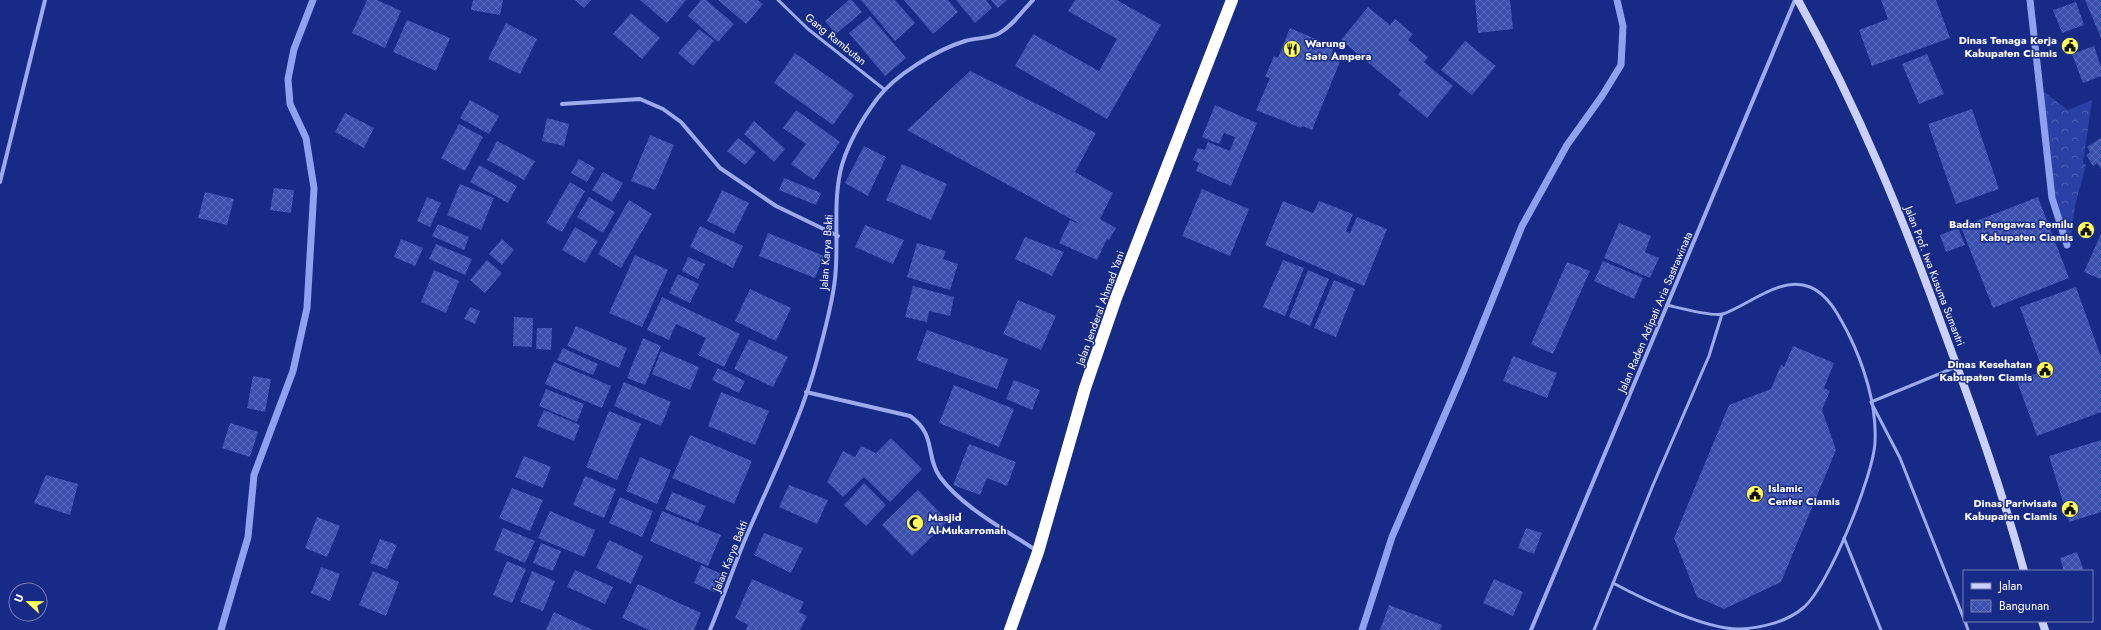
<svg xmlns="http://www.w3.org/2000/svg" width="2101" height="630" font-family="Jost,sans-serif">
<defs>
<pattern id="forest-crowns" width="20" height="18" patternUnits="userSpaceOnUse"><rect width="20" height="18" fill="#2a40a4"/><path d="M2 6a3 3 0 1 1 6 0M12 15a3 3 0 1 1 6 0" fill="none" stroke="#4a5db2"/></pattern>
<pattern id="building-cross-hatch" width="8" height="8" patternUnits="userSpaceOnUse"><rect width="8" height="8" fill="#3b50ad"/><path d="M0 0l8 8M0 8l8-8" fill="none" stroke="#586ab9"/></pattern>
</defs>
<rect width="100%" height="100%" fill="#172a85"/>
<path fill="url(#forest-crowns)" d="M2044,92l24,18 24,-10 -9,63 3,2 -11,41 -5,38 -15,-43 -11,-90z"/>
<g fill="none" stroke-linecap="round" stroke-linejoin="round">
<g stroke="#8fa2f0" stroke-width="7">
<path d="M2030,0l22,198 15,47"/>
<path d="M221,630l27,-93 6,-62 39,-104 14,-63 7,-120 -8,-50 -16,-34 -2,-25 6,-30 19,-49"/>
<path d="M1362,630l30,-93 72,-167 58,-144 45,-81 35,-49 19,-31 2,-39 -6,-26"/>
</g>
</g>
<g fill="url(#building-cross-hatch)">
<path d="M367,0h10l24,11 -16,37 -33,-15z"/>
<path d="M473,0h30l-3,15 -29,-5z"/>
<path d="M575,0h16l-7,8z"/>
<path d="M640,0h46l-19,23z"/>
<path d="M701,0h5l28,24 -16,18 -30,-26z"/>
<path d="M718,0h40l5,4 -17,20z"/>
<path d="M849,0h3l10,12 -26,22 -11,-13z"/>
<path d="M861,0h34l20,23 -20,18z"/>
<path d="M904,0h44l10,12 -25,22z"/>
<path d="M956,0h30l6,8 -17,15z"/>
<path d="M991,0h16l-9,8z"/>
<path d="M1075,0h42l44,25 -54,94 -92,-53 18,-32 66,37 18,-32 -49,-28z"/>
<path d="M1475,0h35l3,29 -35,4z"/>
<path d="M1881,0h55l14,38 -78,28 -13,-36 29,-11z"/>
<path d="M2085,0h16v38z"/>
<path d="M2076,2l8,23 -22,8 -9,-23z"/>
<path d="M1368,7l22,18 5,-6 18,15 -5,6 20,17 -4,5 29,24 -26,32 -29,-24 3,-4 -60,-50z"/>
<path d="M631,13l29,25 -18,21 -29,-25z"/>
<path d="M870,16l36,42 -21,18 -36,-43z"/>
<path d="M407,20l43,18 -14,33 -43,-19z"/>
<path d="M506,23l31,16 -17,35 -32,-15z"/>
<path d="M1290,28l44,19 -3,7 10,5 -29,71 -10,-4 -1,2 -45,-18 14,-32 -5,-1 9,-21 4,2z"/>
<path d="M699,29l15,12 -21,25 -15,-13z"/>
<path d="M1465,41l31,25 -24,29 -31,-25z"/>
<path d="M2094,46l7,21v9l-18,7 -11,-29z"/>
<path d="M795,53l59,42 -21,30 -59,-42z"/>
<path d="M1927,54l17,40 -25,10 -17,-40z"/>
<path d="M970,71l126,62 -21,39 38,21 -13,26 16,9 -7,12 -2,-1 -10,21 -38,-17 11,-23 12,5 -175,-95z"/>
<path d="M470,100l29,16 -10,18 -29,-16z"/>
<path d="M1215,105l42,18 -26,63 -35,-15 3,-8 -6,-3 5,-12 7,2 3,-8 22,9 5,-14 -11,-4 -5,11 -17,-7z"/>
<path d="M1972,109l27,80 -43,15 -28,-80z"/>
<path d="M796,110l44,32 -26,38 -23,-16 15,-20 -23,-16z"/>
<path d="M345,113l29,15 -10,20 -29,-16z"/>
<path d="M547,118l22,6 -5,22 -22,-5z"/>
<path d="M754,121l31,28 -11,13 -30,-28z"/>
<path d="M459,124l24,13 -18,34 -24,-13z"/>
<path d="M650,135l24,10 -19,45 -24,-9z"/>
<path d="M738,138l18,14 -11,13 -18,-14z"/>
<path d="M2101,138v31l-4,-6 -4,3 -7,-11 4,-3 -3,-5z"/>
<path d="M497,141l38,20 -11,19 -37,-20z"/>
<path d="M864,146l22,11 -18,39 -23,-13z"/>
<path d="M579,159l16,9 -8,14 -16,-9z"/>
<path d="M902,164l45,20 -16,36 -45,-20z"/>
<path d="M479,165l38,21 -9,17 -38,-21z"/>
<path d="M603,172l20,11 -11,19 -20,-12z"/>
<path d="M784,178l37,15 -5,12 -37,-15z"/>
<path d="M570,182l15,9 -23,41 -16,-9z"/>
<path d="M460,184l34,14 -13,32 -34,-15z"/>
<path d="M274,188l20,2 -3,23 -21,-3z"/>
<path d="M1202,189l47,20 -19,47 -48,-20z"/>
<path d="M722,190l27,13 -15,31 -27,-13z"/>
<path d="M205,192l29,7 -7,26 -29,-7z"/>
<path d="M427,197l14,6 -11,24 -13,-6z"/>
<path d="M589,197l26,15 -12,21 -26,-16z"/>
<path d="M2038,197l31,81 -76,30 -32,-81z"/>
<path d="M629,200l23,14 -31,54 -23,-14z"/>
<path d="M1283,201l30,12 6,-12 34,13 -7,17 4,2 7,-16 30,12 -23,57 -99,-41z"/>
<path d="M1619,223l32,13 -6,16 14,6 -9,20 -46,-20z"/>
<path d="M438,224l31,13 -5,13 -32,-14z"/>
<path d="M865,225l39,15 -11,24 -38,-17z"/>
<path d="M700,226l43,20 -10,22 -43,-21z"/>
<path d="M575,227l23,14 -13,22 -23,-13z"/>
<path d="M1958,228l7,17 -19,7 -6,-17z"/>
<path d="M768,233l56,23 -9,22 -56,-22z"/>
<path d="M2101,234v43l-1,2 -16,-7z"/>
<path d="M1025,237l39,15 -12,24 -37,-17z"/>
<path d="M401,239l22,9 -8,18 -21,-9z"/>
<path d="M502,239l12,11 -12,15 -13,-11z"/>
<path d="M917,243l29,8 -3,8 15,5 -8,26 -43,-13z"/>
<path d="M436,244l36,15 -7,16 -36,-16z"/>
<path d="M635,255l33,15 -26,57 -33,-14z"/>
<path d="M688,257l17,7 -7,15 -16,-8z"/>
<path d="M487,260l15,13 -17,20 -15,-13z"/>
<path d="M1283,260l21,8 -19,48 -22,-9z"/>
<path d="M1603,261l40,17 -9,21 -40,-18z"/>
<path d="M1567,262l23,9 -37,83 -22,-10z"/>
<path d="M434,270l25,11 -13,32 -25,-11z"/>
<path d="M1308,270l21,9 -19,47 -21,-9z"/>
<path d="M678,274l21,10 -9,19 -21,-10z"/>
<path d="M1334,280l21,9 -19,48 -22,-9z"/>
<path d="M913,286l41,11 -4,19 -21,-5 -2,11 -22,-5z"/>
<path d="M2076,287l25,70v55l-64,24 -20,-55 26,-10 -23,-64z"/>
<path d="M750,289l41,19 -15,33 -41,-20z"/>
<path d="M662,297l78,37 -16,33 -26,-12 8,-17 -30,-14 -7,16 -22,-10z"/>
<path d="M1018,300l38,16 -15,34 -38,-16z"/>
<path d="M470,307l10,4 -5,13 -11,-5z"/>
<path d="M514,317l19,1 -1,29 -19,-1z"/>
<path d="M576,326l51,22 -8,20 -52,-22z"/>
<path d="M537,328h15l-1,22 -15,-1z"/>
<path d="M927,330l81,29 -11,30 -81,-29z"/>
<path d="M643,338l18,8 -16,39 -18,-7z"/>
<path d="M749,339l39,18 -15,30 -39,-18z"/>
<path d="M1793,346l41,17 -10,25 6,3 -8,19 14,40 -55,132 -57,27 -27,-12 -23,-59 55,-133 42,-16 10,-24 3,2z"/>
<path d="M563,348l35,16 -5,11 -36,-15z"/>
<path d="M661,351l38,16 -9,23 -38,-16z"/>
<path d="M1513,356l44,17 -10,25 -44,-17z"/>
<path d="M554,362l57,24 -9,22 -57,-24z"/>
<path d="M718,368l27,13 -6,12 -27,-13z"/>
<path d="M253,376l18,3 -6,33 -18,-4z"/>
<path d="M1014,380l26,10 -8,20 -26,-11z"/>
<path d="M624,382l47,20 -10,24 -47,-20z"/>
<path d="M954,385l60,24 -15,38 -60,-24z"/>
<path d="M546,389l38,15 -7,18 -38,-16z"/>
<path d="M721,392l48,19 -14,34 -47,-19z"/>
<path d="M544,410l36,15 -6,16 -37,-15z"/>
<path d="M609,411l32,13 -24,56 -31,-13z"/>
<path d="M230,423l28,9 -8,25 -28,-9z"/>
<path d="M690,435l62,26 -18,43 -62,-26z"/>
<path d="M891,438l31,31 -32,33 -26,-25 -21,20 -16,-15 16,-31 12,6 6,-11 15,7z"/>
<path d="M2101,440v72l-32,10 -20,-66z"/>
<path d="M969,444l47,18 -9,24 -20,-8 -7,17 -27,-10z"/>
<path d="M524,456l27,11 -8,21 -28,-11z"/>
<path d="M640,457l31,13 -14,34 -31,-13z"/>
<path d="M46,475l32,9 -8,31 -36,-12z"/>
<path d="M585,476l31,13 -12,29 -31,-13z"/>
<path d="M864,483l22,22 -20,21 -22,-21z"/>
<path d="M789,485l39,15 -11,24 -38,-17z"/>
<path d="M512,488l31,12 -13,31 -31,-13z"/>
<path d="M918,490l30,31 -36,35 -30,-31z"/>
<path d="M672,492l34,14 -8,17 -33,-14z"/>
<path d="M620,497l33,14 -11,26 -33,-14z"/>
<path d="M550,511l45,19 -11,27 -46,-19z"/>
<path d="M662,511l59,24 -13,31 -58,-25z"/>
<path d="M317,517l23,9 -13,31 -22,-9z"/>
<path d="M503,528l32,13 -10,22 -31,-13z"/>
<path d="M1526,528l16,5 -8,21 -16,-6z"/>
<path d="M764,533l39,15 -12,25 -37,-18z"/>
<path d="M380,539l17,6 -10,24 -17,-6z"/>
<path d="M609,540l34,16 -12,28 -35,-16z"/>
<path d="M541,543l20,8 -8,20 -20,-8z"/>
<path d="M2077,552l7,19h-20l-4,-13z"/>
<path d="M507,561l19,8 -14,34 -19,-8z"/>
<path d="M701,565l21,9 -8,18 -20,-9z"/>
<path d="M321,567l19,7 -10,27 -19,-8z"/>
<path d="M575,570l38,17 -8,17 -38,-17z"/>
<path d="M373,571l26,11 -13,34 -27,-11z"/>
<path d="M532,571l23,10 -12,30 -23,-9z"/>
<path d="M752,579l52,23 -5,10 8,4 -7,14h-54l2,-5 -13,-7z"/>
<path d="M1494,579l29,13 -10,24 -30,-13z"/>
<path d="M638,584l63,29 -7,17h-45l-27,-12z"/>
<path d="M1389,605l53,20 -2,5h-60z"/>
<path d="M554,612l39,18h-47z"/>
</g>
<g fill="none" stroke-linecap="round" stroke-linejoin="round">
<g stroke="#9cabed" stroke-width="3">
<path d="M778,0l30,29 77,61"/>
<path d="M1956,367l-85,35 29,56 64,161"/>
<path d="M1844,538l37,92"/>
<path d="M1613,583c30,16 93,47 127,46 21,-1 47,-7 63,-21 25,-20 71,-134 72,-166 2,-36 -11,-77 -27,-109 -9,-17 -20,-39 -38,-46 -29,-12 -61,18 -87,27 -11,3 -43,-6 -56,-9"/>
<path d="M1965,621l3,9"/>
<path d="M1594,630l59,-145 56,-129 13,-42"/>
</g>
<g stroke="#9cabed" stroke-width="4">
<path d="M562,104l78,-5 23,10 18,13 39,46 56,38 62,30"/>
<path d="M0,182l45,-182"/>
<path d="M806,392l104,24c27,19 15,40 30,61 23,31 66,53 97,74"/>
<path d="M710,630c12,-29 22,-59 34,-88 25,-60 56,-119 73,-182 7,-27 15,-54 18,-81 4,-35 -2,-72 5,-106 5,-25 22,-54 37,-74 18,-24 59,-49 88,-58 10,-3 22,-2 33,-7 14,-7 24,-23 35,-34"/>
<path d="M1531,630l264,-630"/>
</g>
<g stroke="#c9d1f9" stroke-width="8">
<path d="M1798,0c60,108 105,218 147,334 29,78 57,156 79,237"/>
<path d="M2042,621l3,9"/>
</g>
<path stroke="#fff" stroke-width="12" d="M1010,630l28,-78 47,-164 31,-90 116,-298"/>
</g>
<defs>
<symbol id="civic-disc" viewBox="-11 -11 22 22"><circle r="9.5" fill="#fffb58" stroke="#172a85"/><path d="M-.6-6.5H3V-4.5H.6V-3L4-1V1h2V6H-6V1h2V-1L-.6-3ZM-1.2 2.5V6h2.4V2.5Z" fill="#111"/></symbol>
<symbol id="restaurant-disc" viewBox="-11 -11 22 22"><circle r="9.5" fill="#fffb58" stroke="#172a85"/><path d="M-5-6h1v4h1v-4h1v4h1v-4h1v5L-1.5 .5V6h-2V.5L-5-1ZM5-6V6H3V1.5H1.5Q1.5-4 5-6Z" fill="#111"/></symbol>
<symbol id="mosque-disc" viewBox="-11 -11 22 22"><circle r="9.5" fill="#fffb58" stroke="#172a85"/><path d="M3.5-4.9A6 6 0 1 0 3.5 4.9A5 5 0 1 1 3.5-4.9Z" fill="#111"/></symbol>
</defs>
<g fill-rule="evenodd">
<use href="#civic-disc" x="2060" y="36" width="20" height="20"/>
<use href="#restaurant-disc" x="1282" y="39" width="20" height="20"/>
<use href="#civic-disc" x="2076" y="220" width="20" height="20"/>
<use href="#civic-disc" x="2035" y="360" width="20" height="20"/>
<use href="#civic-disc" x="1745" y="484" width="20" height="20"/>
<use href="#civic-disc" x="2060" y="499" width="20" height="20"/>
<use href="#mosque-disc" x="905" y="513" width="20" height="20"/>
</g>
<g text-anchor="middle" dominant-baseline="central" stroke-width="3" stroke-linejoin="round" paint-order="stroke">
<g font-size="11" fill="#fff" stroke="#172a85">
<text transform="translate(836 39) rotate(39)">Gang Rambutan</text>
<text transform="translate(826 252) rotate(-86)">Jalan Karya Bakti</text>
<text transform="translate(1935 276) rotate(69)">Jalan Prof. Iwa Kusuma Sumantri</text>
<text transform="translate(1100 308) rotate(-70)">Jalan Jenderal Ahmad Yani</text>
<text transform="translate(1655 312) rotate(-67)">Jalan Raden Adipati Aria Sastrawinata</text>
<text transform="translate(730 556) rotate(-68)">Jalan Karya Bakti</text>
</g>
<g font-size="11" font-weight="bold" fill="#fff" stroke="#172a85" text-anchor="end">
<text x="2057" y="40">Dinas Tenaga Kerja<tspan x="2057" dy="13">Kabupaten Ciamis</tspan></text>
<text x="1305" y="43" text-anchor="start">Warung<tspan x="1305" dy="13">Sate Ampera</tspan></text>
<text x="2073" y="224">Badan Pengawas Pemilu<tspan x="2073" dy="13">Kabupaten Ciamis</tspan></text>
<text x="2032" y="364">Dinas Kesehatan<tspan x="2032" dy="13">Kabupaten Ciamis</tspan></text>
<text x="1768" y="488" text-anchor="start">Islamic<tspan x="1768" dy="13">Center Ciamis</tspan></text>
<text x="2057" y="503">Dinas Pariwisata<tspan x="2057" dy="13">Kabupaten Ciamis</tspan></text>
<text x="928" y="517" text-anchor="start">Masjid<tspan x="928" dy="13">Al-Mukarromah</tspan></text>
</g>
</g>
<rect x="1963" y="570" width="130" height="52" fill="#172a85" stroke="#747fb6"/>
<rect x="1971" y="583" width="20" height="6" fill="#c9d1f9" stroke="#747fb6"/>
<text x="1999" y="590" font-size="12" fill="#ffffff">Jalan</text>
<rect x="1971" y="600" width="20" height="12" fill="url(#building-cross-hatch)" stroke="#747fb6"/>
<text x="1999" y="610" font-size="12" fill="#ffffff">Bangunan</text>
<g transform="translate(28 602) rotate(292)"><circle r="19" fill="#172a85" stroke="#747fb6"/>
<path d="M0-3L7 15L0 10L-7 15Z" fill="#fffb58"/>
<text y="-6" font-size="11" font-weight="bold" text-anchor="middle" fill="#ffffff">U</text>
</g>
</svg>
